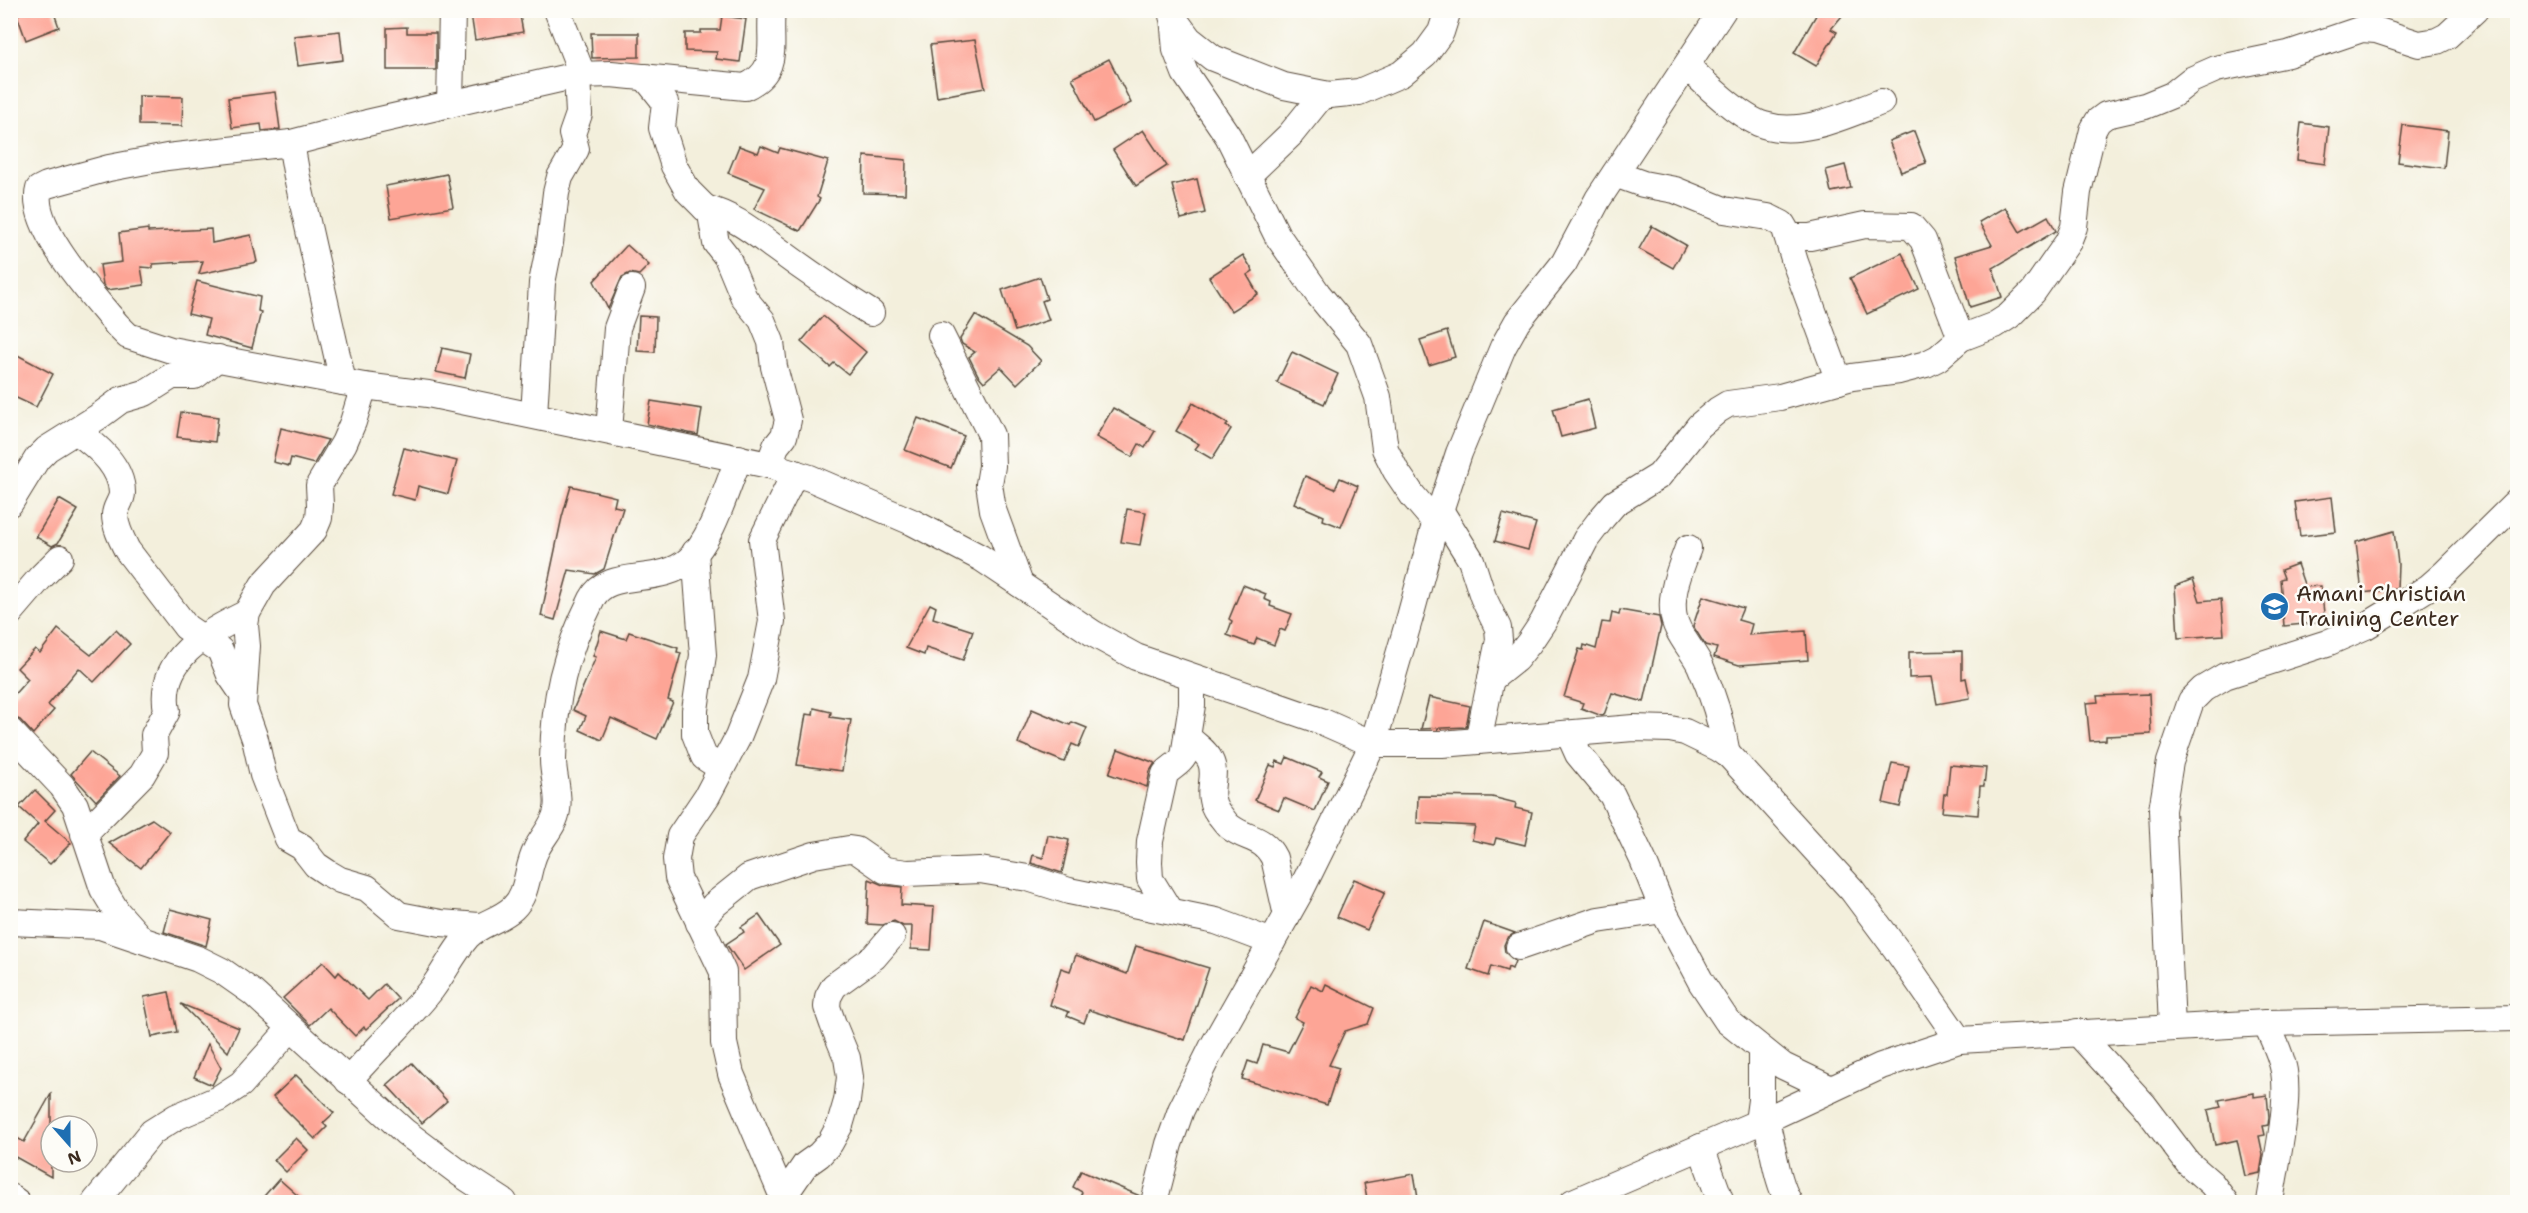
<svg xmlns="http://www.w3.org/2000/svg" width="2528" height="1213" font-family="'Shantell Sans',sans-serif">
<rect width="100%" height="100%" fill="#fdfcf7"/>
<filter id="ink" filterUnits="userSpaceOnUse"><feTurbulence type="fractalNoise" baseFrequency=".0167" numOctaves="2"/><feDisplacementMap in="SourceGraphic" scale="12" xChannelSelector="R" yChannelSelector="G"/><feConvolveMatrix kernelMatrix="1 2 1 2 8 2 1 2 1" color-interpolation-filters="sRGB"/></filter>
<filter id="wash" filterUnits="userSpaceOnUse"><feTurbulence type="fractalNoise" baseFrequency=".008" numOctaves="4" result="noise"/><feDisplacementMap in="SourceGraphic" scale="24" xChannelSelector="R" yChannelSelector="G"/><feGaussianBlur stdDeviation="1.35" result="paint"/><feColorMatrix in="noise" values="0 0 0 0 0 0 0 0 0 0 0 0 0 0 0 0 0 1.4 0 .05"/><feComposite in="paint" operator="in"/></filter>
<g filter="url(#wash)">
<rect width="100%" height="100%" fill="#f3efdc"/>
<g id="blocks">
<g fill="#fda596">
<path d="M27,10h26l6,17 -33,13 -9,-25z"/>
<path d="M490,10h29l4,22 -48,8 -4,-26z"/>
<path d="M1819,10h28l-16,19 6,3 -21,34 -22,-13z"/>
<path d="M722,16l24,3 -6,43 -24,-3 1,-7 -32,-1v-18h16v-3h19z"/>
<path d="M407,27v6h29v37h-49v-42z"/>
<path d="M340,31l3,29 -45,6 -4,-30z"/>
<path d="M591,33h48v24l-47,1z"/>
<path d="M975,40l10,48 -48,9 -7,-52z"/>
<path d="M1109,59l22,44 -37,19 -22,-44z"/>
<path d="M275,92l5,37 -18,2 -1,-7 -29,4 -4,-30z"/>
<path d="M139,96l44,1 -1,29 -43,-1z"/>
<path d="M2301,123l28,4 -4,37 -28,-4z"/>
<path d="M2403,125l45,6 -4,37 -46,-6z"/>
<path d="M1143,130l24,36 -31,20 -23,-36z"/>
<path d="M1914,131l12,32 -25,9 -12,-31z"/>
<path d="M739,146l19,7 3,-7 17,7 2,-5 48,13 -11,36 3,2 -20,32 -46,-22 11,-21 -37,-15z"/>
<path d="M864,156l42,4 -1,34 -42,-1z"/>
<path d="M1845,165l6,23 -20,4 -5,-22z"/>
<path d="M447,174l6,33 -62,11 -5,-32z"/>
<path d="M1197,179l8,34 -24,6 -9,-34z"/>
<path d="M2005,207l15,25 28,-16 8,15 -63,37 9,29 -32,10 -15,-51 37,-11 -13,-23z"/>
<path d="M1652,226l34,19 -13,23 -34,-19z"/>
<path d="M148,229v3l63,-3 1,14 39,-8 6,27 -58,12 4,-13 -50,3v4l-12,-1 3,18 -37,5 -4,-5 -3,-20 22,-3 -3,-29z"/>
<path d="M627,245l22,20 -10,10 -9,-2 -8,4 -14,32 -14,-28z"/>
<path d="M1902,253l17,36 -52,25 -17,-36z"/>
<path d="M1243,255l10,16 -6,4 11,19 -27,17 -22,-34z"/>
<path d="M1040,277l7,22 -5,2 7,19 -34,11 -13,-41z"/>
<path d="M197,281l63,16 -2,14 3,1 -9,36 -47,-13 4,-16 -21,-5z"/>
<path d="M975,315l52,31 14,15 -24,23 -16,-17 -17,15 -6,-7 -9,-18 6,-5 -13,-8 -2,-5z"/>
<path d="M639,316l17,1 -1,35 -18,-1z"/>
<path d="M823,316l43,36 -18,22 -14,-11 -4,4 -29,-25z"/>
<path d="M1447,331l8,26 -26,8 -9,-25z"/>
<path d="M442,348l28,6 -5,24 -29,-6z"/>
<path d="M10,351l43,23 -17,33 -26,-12z"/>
<path d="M1292,352l46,22 -14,30 -47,-21z"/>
<path d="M1588,399l7,29 -34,9 -8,-28z"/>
<path d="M651,401l51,8 -4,26 -51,-11z"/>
<path d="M1193,403l35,21 -2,2 5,3 -19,30 -17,-10 4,-5 -23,-13z"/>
<path d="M1113,408l42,23 -10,17 -6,-4 -7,13 -36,-20z"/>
<path d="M181,412l37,5 -3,25 -38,-5z"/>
<path d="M918,418l46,18 -13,32 -46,-18z"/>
<path d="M281,428l47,12 -14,24 -23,-6 -2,8 -16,-4z"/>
<path d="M404,448l53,13 -9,33 -30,-8 -3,14 -24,-6z"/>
<path d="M1305,476l30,13 5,-11 18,8 -17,41 -18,-7 1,-4 -30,-13z"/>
<path d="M571,486l45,11 -2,9 9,2 -19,61 -9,5 -26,-4 -14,50 -14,-4 21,-99z"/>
<path d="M2332,497l4,35 -36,4 -5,-34z"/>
<path d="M59,499l19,11 -20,33 -6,3 -16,-9z"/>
<path d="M1127,509l19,3 -6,33 -19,-3z"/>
<path d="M1503,514l33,9 -8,27 -33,-9z"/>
<path d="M2394,531l4,33 -1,25 -35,4 -6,-51z"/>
<path d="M2297,564l8,23 16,-1 4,36 -41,4 -4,-47 4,-1 -3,-8z"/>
<path d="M2193,579l7,22 21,-2 3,36 -46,3 -3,-52z"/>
<path d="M1243,585l23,9 -2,5 7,3 -1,4 22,8 -7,17 -5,-2 -6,16 -17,-7 -3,7 -27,-10 5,-14 -3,-2z"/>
<path d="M1703,596l40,12 -5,12 14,4 -3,11 57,-4 2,29 -69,5 -25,-8 3,-9 -12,-3 -12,-19z"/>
<path d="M930,604l6,3 -3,11 40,13 -10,29 -37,-12 -2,7 -18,-7z"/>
<path d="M1620,610l39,7 2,9 -17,76 -32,-9 -8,22 -2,1 -21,-8 2,-5 -19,-6 15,-48 4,1 1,-5 12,4 6,-27 8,1 2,-10 7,2z"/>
<path d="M58,629l33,26 25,-25 14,14 -36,38 -15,-14 -31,37 6,5 -21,24 -13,-14 -10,-4v-17l18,-20 -11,-11 18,-19 5,4z"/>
<path d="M601,631l25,8 3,-7 49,16 -1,4 4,1 -13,47 5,2 -16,37 -46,-21 -9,22 -22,-10 6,-14 -13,-6 23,-53 -3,-1z"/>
<path d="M1962,651v28l4,-1 4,20 -33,6 -5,-27 -23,1v-26z"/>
<path d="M2149,694l2,40 -45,2v4l-16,1 -4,-38 12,-1 -1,-6z"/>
<path d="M1429,697l41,9 -4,21 -45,2z"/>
<path d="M814,708l17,4 -1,5 21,3 -9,51 -45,-6 9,-51 7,1z"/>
<path d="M1032,709l38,16 2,-3 15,6 -8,19 -7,-3 -8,18 -46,-19z"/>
<path d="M1118,749l37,14 -5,8 -3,16 -38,-13z"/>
<path d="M90,752l30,24 -24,25 -25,-27z"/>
<path d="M1287,757l35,15 -3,5 9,4 -13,30 -31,-13 -5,12 -24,-10 15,-35 5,2 2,-6 7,3z"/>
<path d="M1892,763l17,3 -9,41 -17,-4z"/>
<path d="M1950,765l36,3 -2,18h-4l-2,29 -36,-3 2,-18h3z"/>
<path d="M35,790l20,20 -10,11 26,22 -21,21 -27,-22 15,-18 -19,-17z"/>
<path d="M1418,796l74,1 24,6 -1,5 17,4 -7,33 -29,-7 -2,7 -22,-5 3,-14 -58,-3z"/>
<path d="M152,819l18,13 -29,36 -32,-25z"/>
<path d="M1048,835l21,5 -7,33 -31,-10 2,-8 10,3z"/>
<path d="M869,879l14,6 19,2 -1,18 33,2 -3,43 -20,-1 1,-23h-9l-9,-5 -11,4 -16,-1z"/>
<path d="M1354,879l31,13 -18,38 -30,-13z"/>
<path d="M170,909l42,11 -6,26 -42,-14z"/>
<path d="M759,915l21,30 -36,25 -18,-26 18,-12 -3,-5z"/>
<path d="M1484,922l31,11 -8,5 -3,7 1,7 10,9 -3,8 -4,-2 -1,4 -16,-5 -3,10 -20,-7z"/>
<path d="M1136,946l73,22 -24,72 -96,-30 -5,13 -17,-7 2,-4 -19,-7 11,-37 9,3 6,-16 51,19z"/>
<path d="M323,962l13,14 3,-4 29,28 16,-16 14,15 -32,30 -2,-2 -9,9 -27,-28 -18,17 -27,-27z"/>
<path d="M1326,984l48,24 -6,16 -23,7 -16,34 10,3 -12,37 -85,-26 6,-18 9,3 6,-19 25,7 15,-30 -8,-4 16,-33 12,6z"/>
<path d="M169,992l8,40 -25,5 -8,-40z"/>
<path d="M181,1004l58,24 -11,24z"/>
<path d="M208,1044l13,24 -9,17 -18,-8z"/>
<path d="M412,1063l35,38 -25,22 -35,-38z"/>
<path d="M296,1075l38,38 -11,10 4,4 -12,12 -42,-42z"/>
<path d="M2254,1093v4l13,-2 2,22 -1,8 -5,1 2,9 -6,1 4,19 -3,18 -15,3 -8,-36 -22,5 -7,-35 13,-3 -2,-7z"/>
<path d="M51,1094v83l-41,-23v-20l14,8z"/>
<path d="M296,1138l12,12 -22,22 -12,-12z"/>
<path d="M1081,1171l59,25 -1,7h-61l4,-11 -9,-5z"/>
<path d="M1414,1174l5,29h-51l-4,-20z"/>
<path d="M279,1179l27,24h-48z"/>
</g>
</g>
</g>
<g filter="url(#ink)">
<use href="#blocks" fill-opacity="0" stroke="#57483a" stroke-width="1.5"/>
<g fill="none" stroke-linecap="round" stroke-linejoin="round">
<defs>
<g id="minor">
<path d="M557,10l25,64"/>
<path d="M772,10c-4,34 10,60 -27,77l-134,-13 -34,1 -210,48 -76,20 -124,14 -58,11 -62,17 -8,4c-11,37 55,108 78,136l11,11 43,14 193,36 64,8 341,71 41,13 102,44 69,36 113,76 42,23 185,64 52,23h69l191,-16 37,1 15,3 33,16 11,7 123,135 44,59 63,91"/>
<path d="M1172,16l17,23 24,19 71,28 45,9 30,-3 42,-18 24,-20 16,-22 7,-22"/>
<path d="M1173,17l3,33 9,23 43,63 49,99 41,59 41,50 19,53 7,52 11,22 17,25 23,27"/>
<path d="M1687,66c17,17 54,52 77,59 38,12 82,-10 117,-23"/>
<path d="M645,77l20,25 -3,26 12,38 14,25 23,23 5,29 11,14 17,41 18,22 9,22 3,25 14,53 -4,16 -8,10 -7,19"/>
<path d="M450,104l2,-94"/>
<path d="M291,143l6,34 46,205"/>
<path d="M1615,174l28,10 32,6 49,20 44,7 14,7 3,5 10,33 44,119"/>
<path d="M1247,176l43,-41 33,-41"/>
<path d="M705,208c27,7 46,22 69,39 31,23 63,45 97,66"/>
<path d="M1788,237h22l55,-12 46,1 12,14 38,98"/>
<path d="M941,335l50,100 1,31 -3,18 4,26 27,74"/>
<path d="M364,386l-11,36 -9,21 -25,42 1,20 -1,13 -5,12 -51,55 -16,28 -2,12 2,21 -4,59 12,34 8,36 25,64 14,8 14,18 12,8 12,7 27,8 32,27 42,8 38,3"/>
<path d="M534,415l8,-132 8,-40 6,-50 4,-16 16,-28 -4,-15 7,-20 -2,-39"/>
<path d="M76,431c20,14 46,35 46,62 0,8 -7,14 -7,22 0,12 7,25 12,35l59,77 34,23 10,25 13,19"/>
<path d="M609,431l8,-103 15,-40"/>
<path d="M10,503l27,-44 10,-10 51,-32 23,-17 24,-7 27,-17h23l23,-18"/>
<path d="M1440,510l31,50 12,37 15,31 1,12 -21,101"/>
<path d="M1688,548c-7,19 -17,42 -15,63 1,20 18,36 27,54 12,27 22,59 27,89"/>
<path d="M695,552l8,103 -8,55v24l9,23 17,11"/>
<path d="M10,613l30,-35 20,-20"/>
<path d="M1491,679l25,-20 13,-16 14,-21 43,-83 16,-21 13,-15 44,-27 40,-50 19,-16 10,-6 52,-7 72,-20 47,-6 27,-7 12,-6 23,-20 34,-13 14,-9 24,-24 35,-50 6,-15 4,-35 15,-62 5,-9 8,-6 39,-9 27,-11 19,-15 25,-11 72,-15 74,-25 14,1 43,14 18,-3 10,-5 28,-26"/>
<path d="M10,731l52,55 13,19 28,84 14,23 25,28"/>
<path d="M1569,734l9,20 34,41 31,65 20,50 38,72 26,39 56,45 48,23"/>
<path d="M1187,737c7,7 19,14 23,23 9,17 -7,32 8,53 4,4 7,10 12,14 17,13 33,9 44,31l13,58"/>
<path d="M84,834l58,-59 13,-22 -1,-18 13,-24c-10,-52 39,-78 80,-98"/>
<path d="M1169,910l-19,-31 -1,-17 1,-21 15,-67c7,-8 14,-9 19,-18l8,-51v-27"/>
<path d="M10,922l90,4 98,33 24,12 30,21 153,140 56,42 43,28"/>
<path d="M699,923l15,-18 35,-28 65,-22 35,-6 7,1 29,20 22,3 73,-3 48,8 41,13 147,30 56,21"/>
<path d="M1519,947l79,-27 65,-10"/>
<path d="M2266,1023c7,16 15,31 18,48 6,36 -9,95 -14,131"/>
<path d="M2172,1027l-10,-217 8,-48 21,-61 12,-12 22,-13 102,-33 39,-17 28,-17 35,-22 16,-14 73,-72"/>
<path d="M2077,1032l67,73 44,58 24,21 13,18"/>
<path d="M348,1081c27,-31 58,-60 83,-91 13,-17 22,-37 36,-53 13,-14 32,-16 46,-29 16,-15 13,-39 23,-58 6,-13 19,-25 21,-40 3,-16 -4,-33 -4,-50 1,-62 11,-105 39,-161 16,-32 67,-12 97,-39 24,-22 37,-72 50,-102"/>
<path d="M1765,1119c9,27 10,59 24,83"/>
<path d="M1758,1122l3,-22v-50"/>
<path d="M1701,1147l20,55"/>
<path d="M10,1197l7,5"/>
<path d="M783,1197l22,-32 14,-10 11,-12 10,-18 7,-24 3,-24 -3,-19 -14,-34 -6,-17 1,-10 6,-11 40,-29 18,-21"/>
<path d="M95,1202l57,-70 24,-15 42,-18 23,-15 50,-56"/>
<path d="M785,1202l-54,-128 -7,-31 -1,-71 -45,-94 -2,-19 4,-23 27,-40 31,-59 23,-58 11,-58 -10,-81 33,-67"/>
<path d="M1154,1202l15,-58 12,-34 31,-62 87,-154 74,-150 37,-127 23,-85 26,-79 44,-106 14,-25 47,-59 34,-64 125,-189"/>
<path d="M1573,1202l205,-88 103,-48 78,-26 307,-17 252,-5"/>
</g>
</defs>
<use href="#minor" stroke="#57483a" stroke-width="28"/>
<use href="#minor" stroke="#fff" stroke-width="26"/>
</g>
</g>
<defs>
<symbol id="university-disc" viewBox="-11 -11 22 22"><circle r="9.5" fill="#1f6fb2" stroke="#fdfcf7"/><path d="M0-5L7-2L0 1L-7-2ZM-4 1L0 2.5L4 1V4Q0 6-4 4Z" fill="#fff"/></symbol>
</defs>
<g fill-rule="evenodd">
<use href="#university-disc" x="2258" y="590" width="33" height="33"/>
</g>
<g text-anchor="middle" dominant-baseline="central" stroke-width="5" stroke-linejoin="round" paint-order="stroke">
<g font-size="22" fill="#3b2a1e" stroke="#fdfcf7" text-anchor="start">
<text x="2296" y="593">Amani Christian<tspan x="2296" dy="25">Training Center</tspan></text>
</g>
</g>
<rect width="2528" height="1213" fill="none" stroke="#fdfcf7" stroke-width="36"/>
<g transform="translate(69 1144) rotate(159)"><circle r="28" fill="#fdfcf7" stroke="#afa8a0" stroke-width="1.5"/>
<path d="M0-4.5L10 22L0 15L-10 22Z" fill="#1f6fb2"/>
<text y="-9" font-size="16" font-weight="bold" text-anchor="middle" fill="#3b2a1e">N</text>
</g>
</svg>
